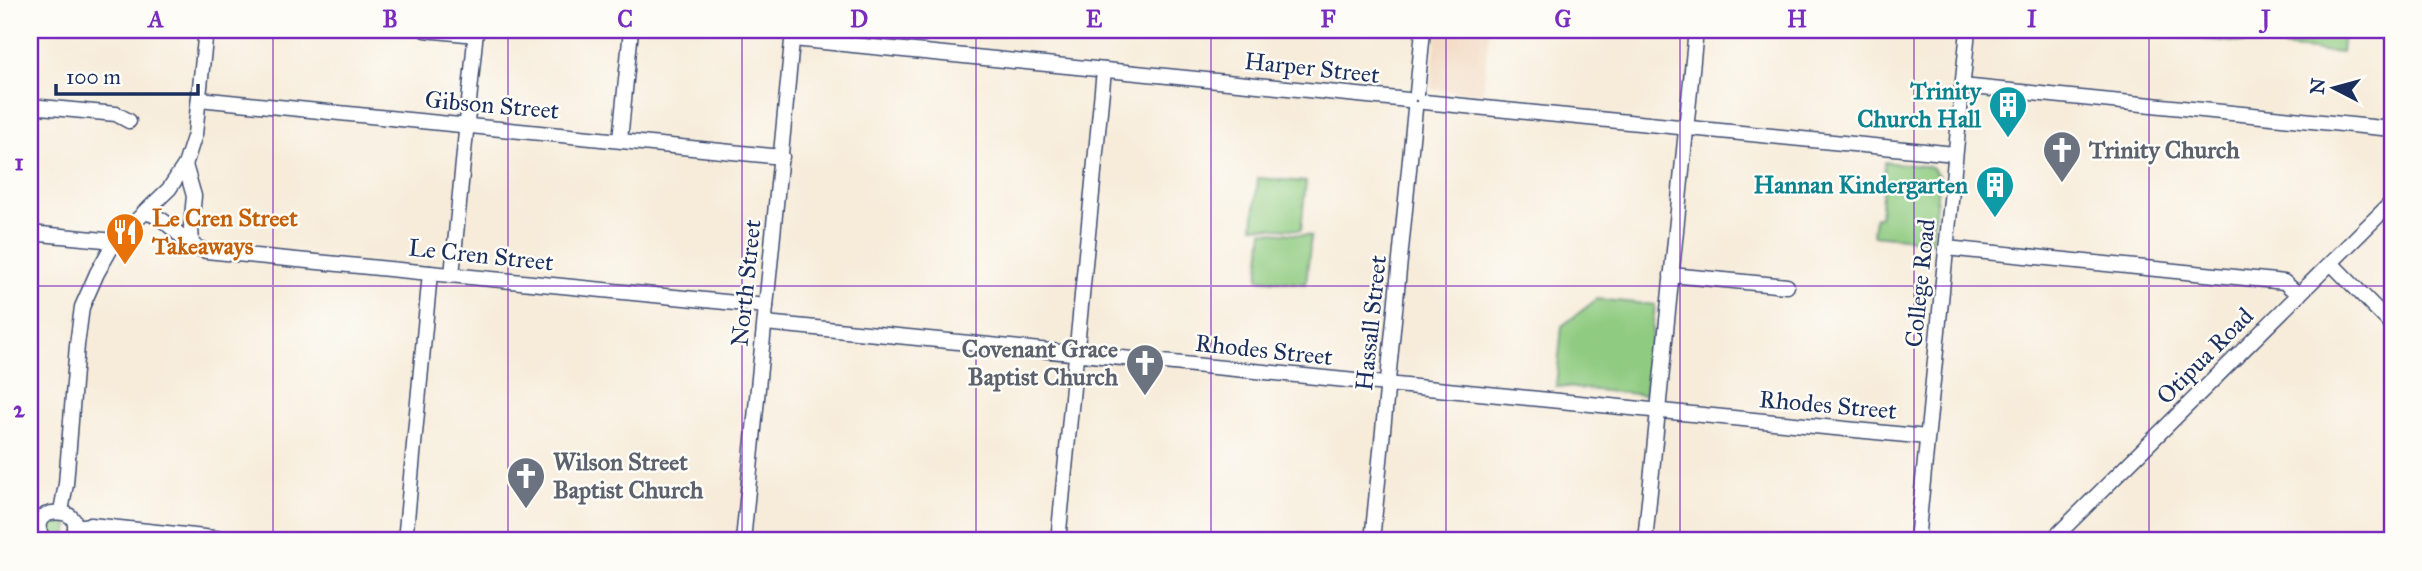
<svg xmlns="http://www.w3.org/2000/svg" width="2422" height="571" font-family="'IM FELL Great Primer',serif">
<rect width="100%" height="100%" fill="#fdfcf7"/>
<filter id="ink" filterUnits="userSpaceOnUse"><feTurbulence type="fractalNoise" baseFrequency=".0143" numOctaves="2"/><feDisplacementMap in="SourceGraphic" scale="14" xChannelSelector="R" yChannelSelector="G"/><feConvolveMatrix kernelMatrix="1 2 1 2 8 2 1 2 1" color-interpolation-filters="sRGB"/></filter>
<filter id="wash" filterUnits="userSpaceOnUse"><feTurbulence type="fractalNoise" baseFrequency=".00686" numOctaves="4" result="noise"/><feDisplacementMap in="SourceGraphic" scale="28" xChannelSelector="R" yChannelSelector="G"/><feGaussianBlur stdDeviation="1.57" result="paint"/><feColorMatrix in="noise" values="0 0 0 0 0 0 0 0 0 0 0 0 0 0 0 0 0 1.4 0 .05"/><feComposite in="paint" operator="in"/></filter>
<g filter="url(#wash)">
<rect width="100%" height="100%" fill="#f7ecda"/>
<path fill="#f1d5bc" d="M1437,30h52l-6,63 -52,-4z"/>
<g fill="#8fcb80" stroke="#557d6f" stroke-width="2">
<path d="M2116,30h227l-2,23z"/>
<path d="M1885,162l46,5 8,9 -7,65 -59,-6 2,-18h5z"/>
<path d="M1258,178l48,4 -5,48 -48,-4z"/>
<path d="M1263,231l48,5 -5,48 -48,-5z"/>
<path d="M1597,299l58,6 -10,90 -89,-9 6,-60z"/>
<circle cx="57" cy="528" r="11"/>
</g>
</g>
<g filter="url(#ink)">
<g fill="none" stroke-linecap="round" stroke-linejoin="round">
<defs>
<g id="minor">
<path d="M425,30l51,5"/>
<path d="M793,39l615,61"/>
<path d="M1962,86l430,43"/>
<path d="M1417,93l6,-63"/>
<path d="M199,99l583,58"/>
<path d="M1424,102l531,52"/>
<path d="M30,106l86,8 13,7"/>
<path d="M620,140l11,-110"/>
<path d="M185,165l9,31 -3,31 1,19"/>
<path d="M144,212c26,5 36,32 62,39l560,55"/>
<path d="M30,233l85,8"/>
<path d="M1946,248l329,33 9,1 15,13"/>
<path d="M2331,263l61,62"/>
<path d="M452,275l24,-245"/>
<path d="M1671,275l116,11"/>
<path d="M765,323l1162,114"/>
<path d="M61,511l5,-27 11,-139 5,-38 15,-34 18,-32 54,-52 16,-24 10,-31 11,-104"/>
<path d="M75,527l16,-2 151,16"/>
<path d="M45,541c-29,-38 53,-38 24,0"/>
<path d="M405,541l25,-268"/>
<path d="M743,541l50,-510"/>
<path d="M1058,541l46,-471"/>
<path d="M1372,541l43,-432"/>
<path d="M1645,541l51,-511"/>
<path d="M1917,541l51,-511"/>
<path d="M2051,541l341,-339"/>
</g>
</defs>
<use href="#minor" stroke="#3c4b71" stroke-width="17"/>
<use href="#minor" stroke="#fff" stroke-width="14"/>
</g>
</g>
<path fill="none" stroke="#7b2cbf" stroke-width="2" stroke-opacity="0.55" d="M273,30v511M508,30v511M742,30v511M976,30v511M1211,30v511M1446,30v511M1680,30v511M1914,30v511M2149,30v511M30,286h2362"/>
<defs>
<symbol id="building-pin" viewBox="-11 -11 22 30"><path d="M0 17L-7.5 6A9.5 9.5 0 1 1 7.5 6Z" fill="#0f9aa8" stroke="#fdfcf7"/><path d="M-4-6H4V6H1V3H-1V6H-4ZM-2.5-4.3h1.7v1.8h-1.7ZM.8-4.3h1.7v1.8H.8ZM-2.5-1h1.7V.8h-1.7ZM.8-1h1.7V.8H.8Z" fill="#fff"/></symbol>
<symbol id="church-pin" viewBox="-11 -11 22 30"><path d="M0 17L-7.5 6A9.5 9.5 0 1 1 7.5 6Z" fill="#6b7280" stroke="#fdfcf7"/><path d="M-1.2-6h2.4v3.5h3.3v2.4h-3.3V6h-2.4V-.1h-3.3v-2.4h3.3Z" fill="#fff"/></symbol>
<symbol id="restaurant-pin" viewBox="-11 -11 22 30"><path d="M0 17L-7.5 6A9.5 9.5 0 1 1 7.5 6Z" fill="#e8710a" stroke="#fdfcf7"/><path d="M-5-6h1v4h1v-4h1v4h1v-4h1v5L-1.5 .5V6h-2V.5L-5-1ZM5-6V6H3V1.5H1.5Q1.5-4 5-6Z" fill="#fff"/></symbol>
</defs>
<g fill-rule="evenodd">
<use href="#building-pin" x="1986" y="83" width="44" height="60"/>
<use href="#church-pin" x="2040" y="128" width="44" height="60"/>
<use href="#building-pin" x="1973" y="163" width="44" height="60"/>
<use href="#restaurant-pin" x="103" y="210" width="44" height="60"/>
<use href="#church-pin" x="1123" y="341" width="44" height="60"/>
<use href="#church-pin" x="504" y="454" width="44" height="60"/>
</g>
<g text-anchor="middle" dominant-baseline="central" stroke-width="5" stroke-linejoin="round" paint-order="stroke">
<g font-size="24" fill="#1b2f5e" stroke="#fdfcf7">
<text transform="translate(1312 68) rotate(6)">Harper Street</text>
<text transform="translate(492 105) rotate(5)">Gibson Street</text>
<text transform="translate(481 255) rotate(6)">Le Cren Street</text>
<text transform="translate(746 283) rotate(-84)">North Street</text>
<text transform="translate(1920 283) rotate(-84)">College Road</text>
<text transform="translate(1371 323) rotate(-84)">Hassall Street</text>
<text transform="translate(1264 350) rotate(6)">Rhodes Street</text>
<text transform="translate(2205 356) rotate(-45)">Otipua Road</text>
<text transform="translate(1828 405) rotate(5)">Rhodes Street</text>
</g>
<g font-size="24" font-weight="bold" fill="#0d838f" stroke="#fdfcf7" text-anchor="end">
<text x="1981" y="91">Trinity<tspan x="1981" dy="28">Church Hall</tspan></text>
<text x="1968" y="185">Hannan Kindergarten</text>
</g>
<g font-size="24" font-weight="bold" fill="#5b616d" stroke="#fdfcf7" text-anchor="start">
<text x="2089" y="150">Trinity Church</text>
<text x="1118" y="349" text-anchor="end">Covenant Grace<tspan x="1118" dy="28">Baptist Church</tspan></text>
<text x="553" y="462">Wilson Street<tspan x="553" dy="28">Baptist Church</tspan></text>
</g>
<g font-size="24" font-weight="bold" fill="#c56008" stroke="#fdfcf7" text-anchor="start">
<text x="152" y="218">Le Cren Street<tspan x="152" dy="28">Takeaways</tspan></text>
</g>
</g>
<rect width="2422" height="571" fill="none" stroke="#fdfcf7" stroke-width="77"/>
<g transform="translate(2334 88) rotate(276)" stroke="#fdfcf7" stroke-width="5" paint-order="stroke">
<path d="M0-5L12 26L0 18L-12 26Z" fill="#1b2f5e"/>
<text y="-10" font-size="19" font-weight="bold" text-anchor="middle" fill="#1b2f5e">N</text>
</g>
<path d="M56 84v10h142v-10" fill="none" stroke="#1b2f5e" stroke-width="3.5"/>
<text x="66" y="84" font-size="21" fill="#1b2f5e" stroke="#fdfcf7" stroke-width="5" paint-order="stroke">100 m</text>
<rect x="38" y="38" width="2346" height="494" fill="none" stroke="#7b2cbf" stroke-width="2.5"/>
<g font-size="23" text-anchor="middle" font-weight="bold" fill="#7b2cbf">
<text x="156" y="27">A</text>
<text x="390" y="27">B</text>
<text x="625" y="27">C</text>
<text x="859" y="27">D</text>
<text x="1094" y="27">E</text>
<text x="1328" y="27">F</text>
<text x="1563" y="27">G</text>
<text x="1797" y="27">H</text>
<text x="2032" y="27">I</text>
<text x="2266" y="27">J</text>
<text x="19" y="170">1</text>
<text x="19" y="417">2</text>
</g>
</svg>
